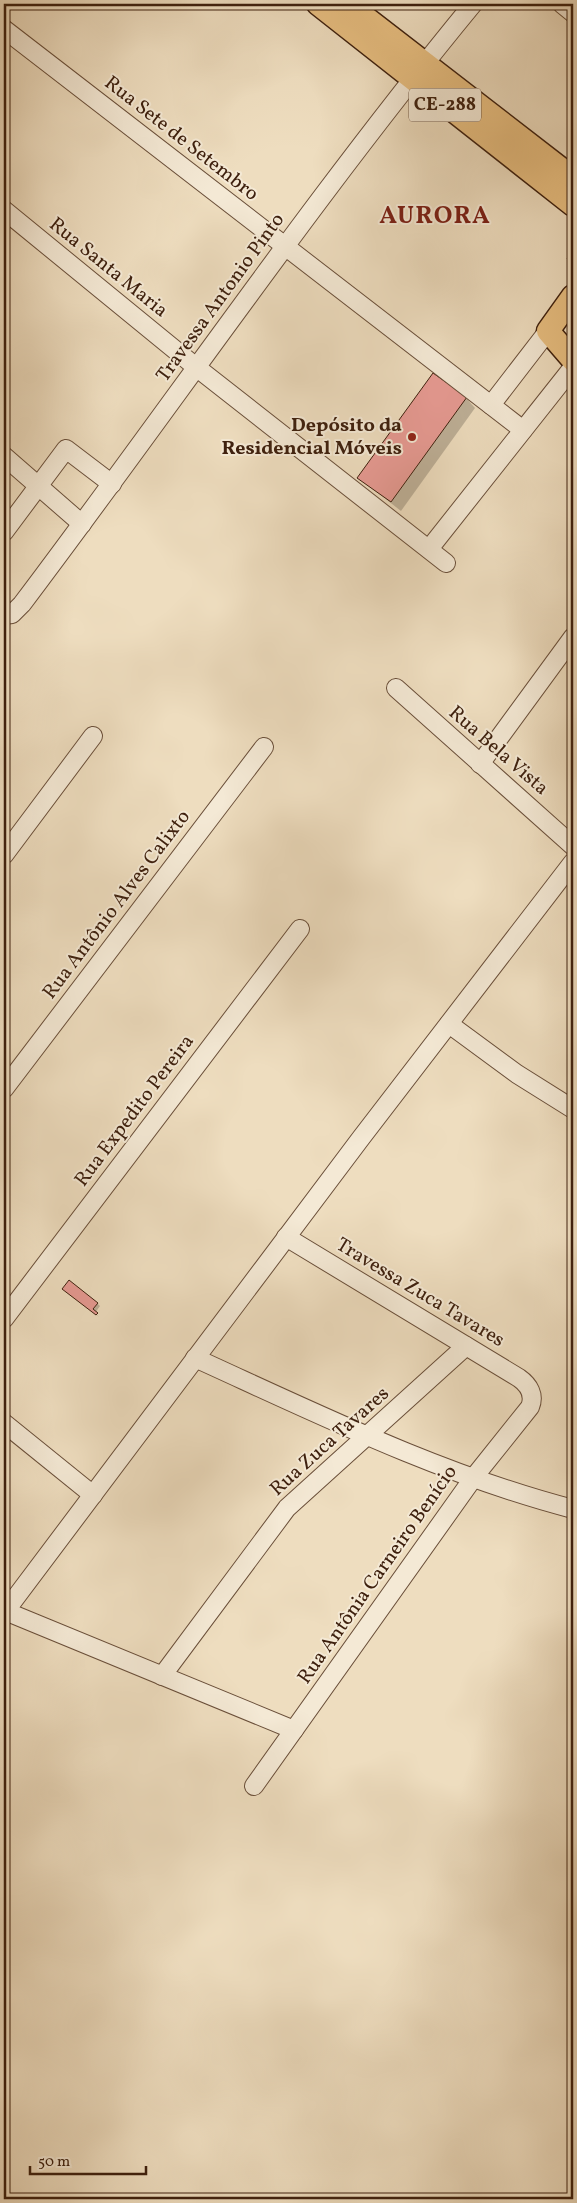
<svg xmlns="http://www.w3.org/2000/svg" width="577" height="2203" font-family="Vollkorn,serif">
<rect width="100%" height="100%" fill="#eeddbf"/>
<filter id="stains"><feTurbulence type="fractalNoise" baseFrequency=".004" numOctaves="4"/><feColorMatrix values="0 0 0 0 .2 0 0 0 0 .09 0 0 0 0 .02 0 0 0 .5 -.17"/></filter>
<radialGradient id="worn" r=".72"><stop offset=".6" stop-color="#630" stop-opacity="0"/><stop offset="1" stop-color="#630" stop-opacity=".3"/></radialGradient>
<g fill="#0003">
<path d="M466,398l9,10 -74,103 -42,-33z"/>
<path d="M4,969l5,4 -5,7z"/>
<path d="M66,1292l31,11 3,3 -5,7 4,4z"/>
</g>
<g fill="#e79a93" stroke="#3e200e">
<path d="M573,250v14l-6,-5z"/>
<path d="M433,373l34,24 -76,105 -34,-24z"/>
<path d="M69,1280l29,23 -5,6 5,4 -2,2 -34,-26z"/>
</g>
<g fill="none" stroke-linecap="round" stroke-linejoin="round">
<defs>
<g id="minor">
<path d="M562,4l11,9"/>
<path d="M4,29l519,401"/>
<path d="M4,210l192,157 250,196"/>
<path d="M491,405l57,-74"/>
<path d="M4,456l78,68"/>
<path d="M4,532l62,-83 46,35"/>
<path d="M429,549l144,-182"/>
<path d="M4,615l8,-1 10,-10c151,-200 292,-407 451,-600"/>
<path d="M396,688l177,158"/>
<path d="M480,764l93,-127"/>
<path d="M4,855l89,-119"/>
<path d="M449,1024l68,50 56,35"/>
<path d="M4,1089l260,-342"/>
<path d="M4,1319l296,-390"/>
<path d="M195,1358c123,56 247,117 378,151"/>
<path d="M4,1423l89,72"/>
<path d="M5,1611l289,119"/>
<path d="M4,1613l357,-475 212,-276"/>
<path d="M162,1676l125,-168 179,-162"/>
<path d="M254,1786l220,-309 56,-70c5,-12 -1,-22 -11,-29l-233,-141"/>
</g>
<g id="major">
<path d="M318,4l255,201"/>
<path d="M348,4l225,174"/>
<path d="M573,296l-25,35 25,29"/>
</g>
</defs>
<use href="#minor" stroke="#6a4f3a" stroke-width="20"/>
<use href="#major" stroke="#3e200e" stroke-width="25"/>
<use href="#minor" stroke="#f4e9d5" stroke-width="18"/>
<use href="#major" stroke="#e7be80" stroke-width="22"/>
</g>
<circle fill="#8f2418" stroke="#f4e9d5" stroke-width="2" cx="412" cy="437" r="5"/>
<g text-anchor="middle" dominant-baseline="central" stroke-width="4" stroke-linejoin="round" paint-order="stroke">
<rect fill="#f4e9d5" stroke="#755c4a" stroke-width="1" x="409" y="88.5" width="72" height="33" rx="4"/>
<g font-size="19" font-weight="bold" fill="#3e200e">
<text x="445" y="105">CE-288</text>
</g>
<g font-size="20" fill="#3e200e" stroke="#f4e9d5">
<text transform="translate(181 139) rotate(38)">Rua Sete de Setembro</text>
<text transform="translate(108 268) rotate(39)">Rua Santa Maria</text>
<text transform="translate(221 298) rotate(-54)">Travessa Antonio Pinto</text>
<text transform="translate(498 751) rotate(41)">Rua Bela Vista</text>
<text transform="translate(117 905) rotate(-53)">Rua Antônio Alves Calixto</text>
<text transform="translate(135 1111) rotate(-53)">Rua Expedito Pereira</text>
<text transform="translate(420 1293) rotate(31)">Travessa Zuca Tavares</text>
<text transform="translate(330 1442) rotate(-42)">Rua Zuca Tavares</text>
<text transform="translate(378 1575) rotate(-55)">Rua Antônia Carneiro Benício</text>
</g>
<g font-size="20" font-weight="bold" fill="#3e200e" stroke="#f4e9d5" text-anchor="end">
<text x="402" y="426">Depósito da<tspan x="402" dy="23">Residencial Móveis</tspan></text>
</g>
<g font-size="25" font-weight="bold" letter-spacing="1" fill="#7a1f14" stroke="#f4e9d5">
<text x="435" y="216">AURORA</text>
</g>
</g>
<rect width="577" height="2203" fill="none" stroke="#eeddbf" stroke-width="20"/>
<rect x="5" y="5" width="567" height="2193" fill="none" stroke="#3e200e" stroke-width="2.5"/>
<rect x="10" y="10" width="557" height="2183" fill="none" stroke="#3e200e"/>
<path d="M30 2166v8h116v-8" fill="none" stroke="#3e200e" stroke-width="2.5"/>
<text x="38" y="2166" font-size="15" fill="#3e200e" stroke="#f4e9d5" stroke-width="4" paint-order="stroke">50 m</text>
<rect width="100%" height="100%" filter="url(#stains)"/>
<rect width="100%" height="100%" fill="url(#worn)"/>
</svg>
